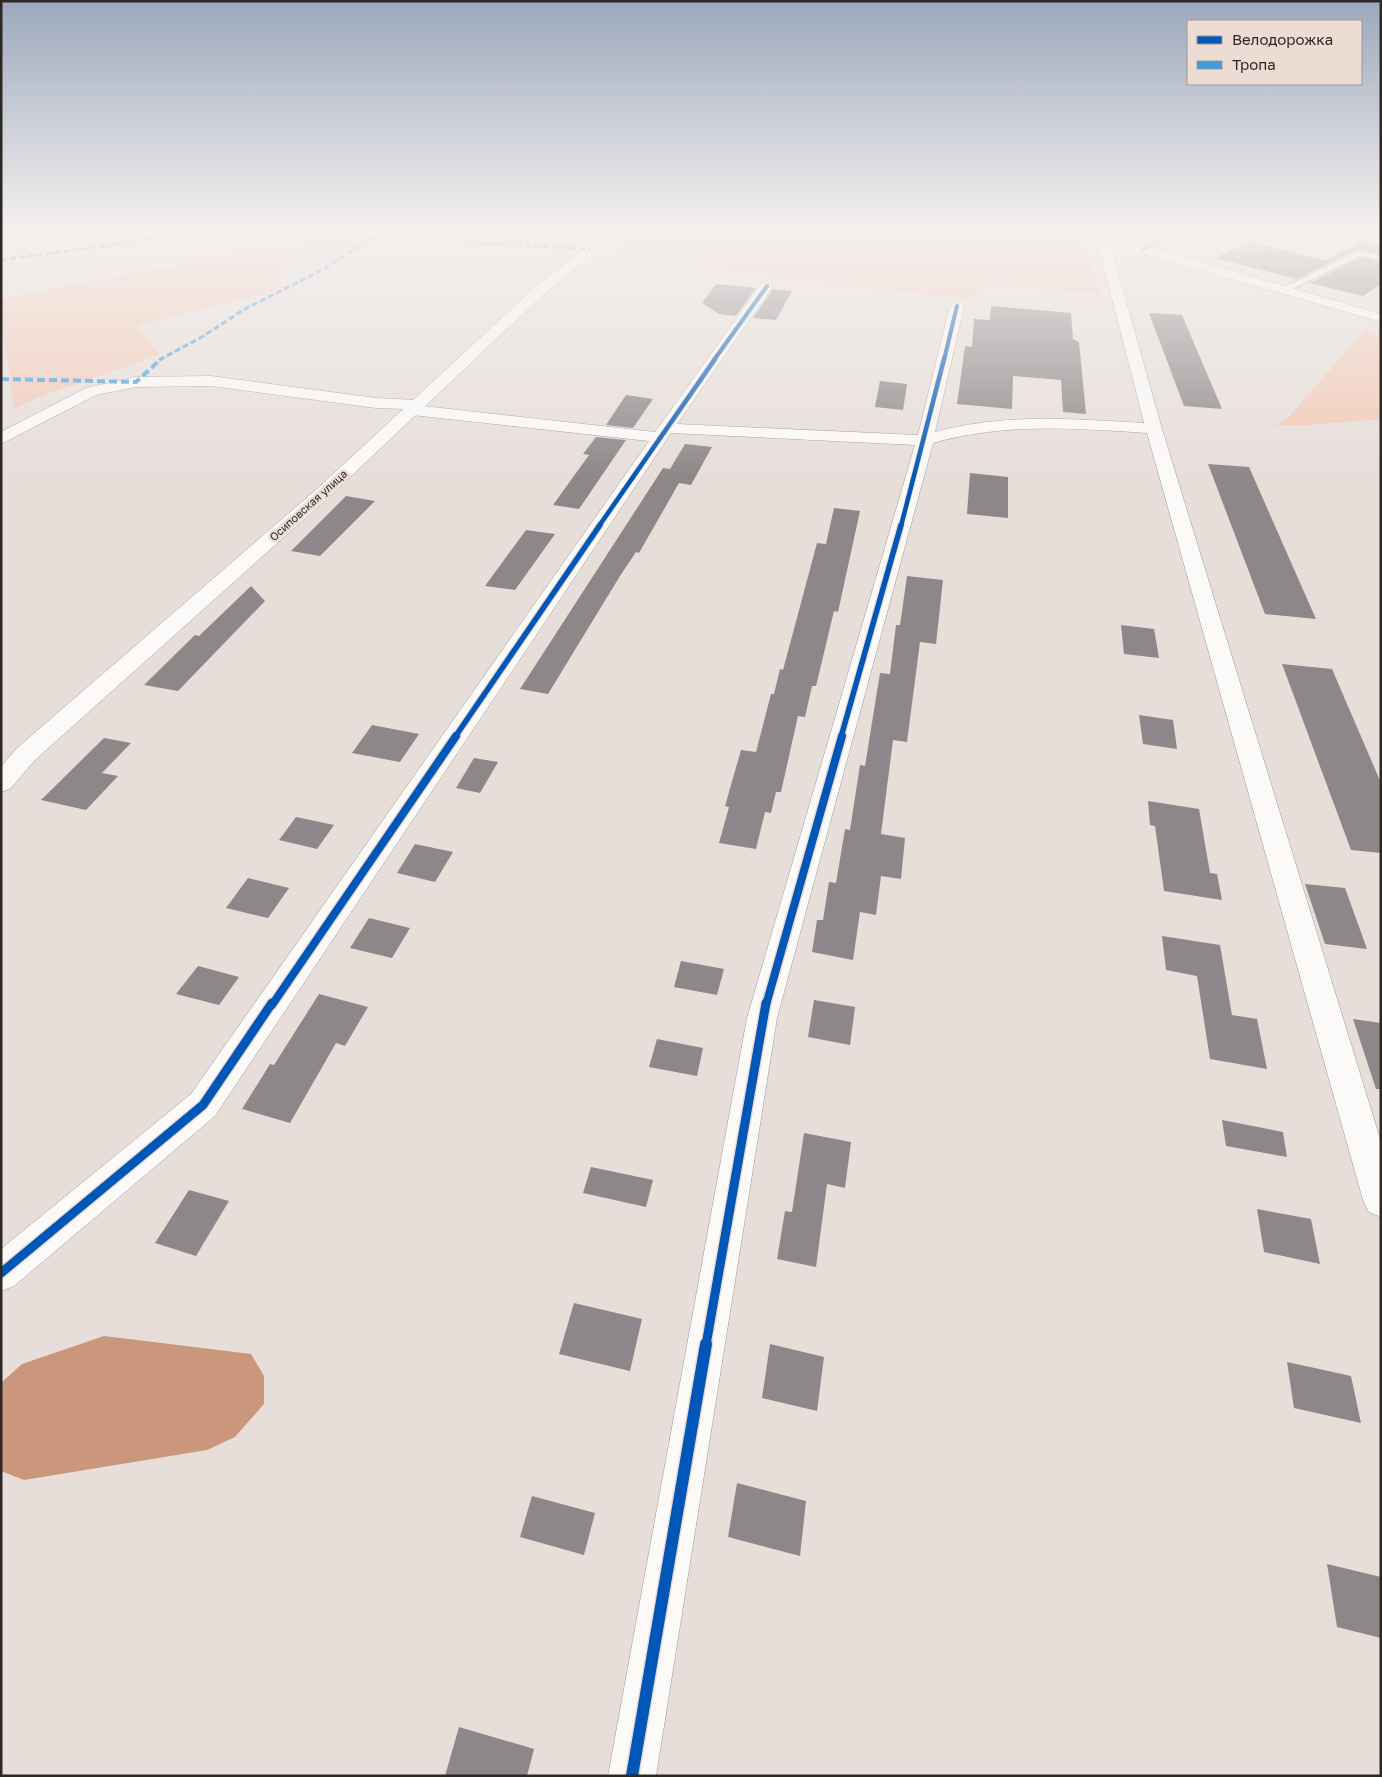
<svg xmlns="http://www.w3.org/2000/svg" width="1382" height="1777" font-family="'Golos Text',sans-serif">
<rect width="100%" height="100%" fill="#e7deda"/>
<g fill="#f1cab7">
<path d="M1,229h106l-106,18z"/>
<path d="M365,229h234l-76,15 -121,-9 -120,30v24l-145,36 22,30 -115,40 -30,14 -13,-91v-19z"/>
<path d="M630,229h431l23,8 16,57 -111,-11 -22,16 -349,-41z"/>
<path d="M1365,330l16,6v84c-36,0 -71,8 -107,5l12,-5z"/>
</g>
<path fill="#ca967c" d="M104,1336l147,18 13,22v28l-29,33 -28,13 -183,30 -23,-9v-88l21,-19z"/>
<g fill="#8c8889">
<path d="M1360,241l21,5v8l-24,-5 -60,30 -82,-21 36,-16 76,19z"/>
<path d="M1362,257l19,5v22l-18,12 -53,-13z"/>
<path d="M716,284l40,4 -20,28 -17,-2 -17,-11z"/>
<path d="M773,289l19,2 -16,29 -23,-2z"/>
<path d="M991,306l80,7 2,26 6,3 7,72 -23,-2 -2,-32 -48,-4 -1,33 -55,-5 8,-58 7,1 2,-28 16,1z"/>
<path d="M1149,313l33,2 40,94 -38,-3z"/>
<path d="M880,381l27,3 -4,26 -28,-3z"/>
<path d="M626,395l27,4 -20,29 -27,-3z"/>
<path d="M596,437l30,3 -47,69 -26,-4 36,-50 -6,-1z"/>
<path d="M685,444l27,3 -21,38 -12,-2 -40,70 -3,-1 -16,24 -72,118 -28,-5 143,-221 7,1z"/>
<path d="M1208,464l41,3 67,152 -51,-5z"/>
<path d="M970,473l38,4v41l-41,-4z"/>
<path d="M346,496l29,5 -55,55 -29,-5z"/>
<path d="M834,508l26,3 -22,101 -4,-1 -18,75h-4l-7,31 -7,-1 -17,76h-5l-5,21 -6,-1 -9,37 -37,-6 10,-36 -4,-1 16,-56 15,2 15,-58h3l6,-25 3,1 34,-127 9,1z"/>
<path d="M526,530l29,4 -40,56 -30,-4z"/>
<path d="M907,576l36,4 -7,64 -16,-2 -13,100 -14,-2 -12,94 24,4 -4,41 -20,-3 -5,39 -16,-3 -7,48 -41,-8 5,-32h6l6,-38 7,1 9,-54 5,1 10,-65 5,1 15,-93 10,1 6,-49h4z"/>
<path d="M251,586l14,15 -87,90 -34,-6 51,-50 4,1z"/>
<path d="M1121,625l33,4 5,29 -35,-4z"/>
<path d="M1282,664l50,5 49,114v70l-30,-3z"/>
<path d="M1139,715l34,5 4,29 -34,-5z"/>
<path d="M372,725l47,9 -19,28 -48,-9z"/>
<path d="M104,738l27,5 -29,30 16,3 -32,34 -45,-10z"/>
<path d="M474,758l24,4 -18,31 -24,-5z"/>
<path d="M1148,801l51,8 11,64 7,1 5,26 -58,-9 -9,-65 -5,-1z"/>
<path d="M296,817l38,8 -17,24 -38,-9z"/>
<path d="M415,844l38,8 -18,30 -38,-9z"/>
<path d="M248,878l41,10 -21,30 -42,-10z"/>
<path d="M1305,884l40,4 22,61 -42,-5z"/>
<path d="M369,918l41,10 -18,30 -42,-10z"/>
<path d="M1162,936l58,9 12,70 25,4 10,50 -57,-10 -13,-83 -31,-6z"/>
<path d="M681,961l43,8 -7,26 -43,-8z"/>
<path d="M198,966l41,11 -20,28 -43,-11z"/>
<path d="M319,994l49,13 -23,39 -9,-3 -46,80 -48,-14 28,-45 4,1z"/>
<path d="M814,1000l41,7 -5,38 -42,-8z"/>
<path d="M1353,1019l28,4v66h-5z"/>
<path d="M657,1039l46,9 -6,28 -48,-9z"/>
<path d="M1222,1120l61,12 4,25 -61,-11z"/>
<path d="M804,1133l47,9 -6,46 -18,-4 -11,83 -39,-8 8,-48 7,1z"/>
<path d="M591,1167l62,13 -7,27 -63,-14z"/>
<path d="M189,1190l40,11 -33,55 -41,-13z"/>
<path d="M1257,1209l54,10 9,45 -56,-12z"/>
<path d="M574,1303l68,16 -12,52 -71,-17z"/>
<path d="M770,1344l54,13 -7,54 -55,-13z"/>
<path d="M1287,1362l64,14 10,47 -67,-15z"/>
<path d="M737,1483l69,18 -6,55 -72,-19z"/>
<path d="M532,1496l63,17 -11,42 -64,-18z"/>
<path d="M1327,1564l54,13v61l-44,-11z"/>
<path d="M459,1727l75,22 -7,27h-82z"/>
</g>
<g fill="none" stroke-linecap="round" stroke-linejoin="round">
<defs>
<path id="service" d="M1358,251l23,5v4l-19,-5 -74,36 -7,-2z"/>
<path id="minor" d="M1070,229h18l293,85v8l-271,-78 52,185 219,713v75l-12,-5 -6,-12 -216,-767c-73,-5 -144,-10 -214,10l-156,575 -121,758h-48l139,-758 168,-573 -244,-12 -456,683 -201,170 -13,5v-42l190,-155 458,-653 -237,-26 -6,-2 -1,-4 -29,-1 -165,-22 -75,1 -40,8 -95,49v-12l85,-44 50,-11 75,-1 165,22 40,2 6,2 1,4 232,26 107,-149 5,-1 6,4 -96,138 241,11 32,-129 7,-4 7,4 -29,126c69,-19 139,-13 209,-9l-47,-183z"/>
<path id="tertiary" d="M609,229h14l-79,65 -214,202 -295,264 -25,29 -9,3v-25l16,-19 301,-260 216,-200z"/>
</defs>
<use href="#service" stroke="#9e9794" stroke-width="2"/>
<use href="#minor" stroke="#9e9794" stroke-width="1"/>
<use href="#tertiary" stroke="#9e9794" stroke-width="1"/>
<use href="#service" fill="#fbfaf9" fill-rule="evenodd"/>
<use href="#minor" fill="#fbfaf9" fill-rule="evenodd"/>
<use href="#tertiary" fill="#fbfaf9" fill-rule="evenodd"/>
<g stroke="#3d9ce0" stroke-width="3" stroke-dasharray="6 3" stroke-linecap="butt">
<path d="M373,229l102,14 115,6"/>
<path d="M1142,250l42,-21"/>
<path d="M1,260l131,-18 65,-13"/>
<path d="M159,360l43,-23 41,-27 79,-40 62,-39"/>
</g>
<path stroke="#3d9ce0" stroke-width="4" stroke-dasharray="8 4" stroke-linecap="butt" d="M1,379l135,3 25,-23"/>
<defs>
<g id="cycleway-far5">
<path d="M714,360l53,-74"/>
<path d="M944,360l13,-54"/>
</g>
<g id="cycleway-far4">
<path d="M599,526l116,-167"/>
<path d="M901,526l43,-167"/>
</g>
<g id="cycleway-far3">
<path d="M455,737l145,-212"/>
<path d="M841,737l60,-212"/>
</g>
<g id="cycleway-far2">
<path d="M272,1005l184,-269"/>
<path d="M766,1005l76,-269"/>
</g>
<g id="cycleway-far1">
<path d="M1,1273l202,-168 69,-102"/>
<path d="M706,1345l60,-342"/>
</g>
<path id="cycleway" d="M632,1776l74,-432"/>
</defs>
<use href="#cycleway-far5" stroke="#eddcd4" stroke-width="5"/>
<use href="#cycleway-far4" stroke="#eddcd4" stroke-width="6"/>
<use href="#cycleway-far3" stroke="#eddcd4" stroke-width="8"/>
<use href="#cycleway-far2" stroke="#eddcd4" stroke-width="11"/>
<use href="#cycleway-far1" stroke="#eddcd4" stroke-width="12"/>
<use href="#cycleway" stroke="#eddcd4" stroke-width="15"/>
<use href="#cycleway-far5" stroke="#0057b8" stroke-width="4"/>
<use href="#cycleway-far4" stroke="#0057b8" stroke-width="4.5"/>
<use href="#cycleway-far3" stroke="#0057b8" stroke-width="5.5"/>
<use href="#cycleway-far2" stroke="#0057b8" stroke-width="8"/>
<use href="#cycleway-far1" stroke="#0057b8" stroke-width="9"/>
<use href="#cycleway" stroke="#0057b8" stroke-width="12"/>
</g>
<linearGradient id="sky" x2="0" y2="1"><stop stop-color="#9ca8bd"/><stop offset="0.48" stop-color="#f4f0ee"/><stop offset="1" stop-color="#f4f0ee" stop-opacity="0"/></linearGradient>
<rect width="1382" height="478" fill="url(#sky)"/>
<g text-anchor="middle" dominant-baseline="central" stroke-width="5" stroke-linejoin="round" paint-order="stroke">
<g font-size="11" fill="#2e2825" stroke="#eddcd4">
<text transform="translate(308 505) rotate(-42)">Осиповская улица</text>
</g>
</g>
<rect width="1382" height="1777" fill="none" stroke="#2e2825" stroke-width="5"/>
<rect x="1187" y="20" width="175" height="65" fill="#eddcd4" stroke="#a1948e"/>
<rect x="1197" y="36" width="25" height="8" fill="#0057b8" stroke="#a1948e"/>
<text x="1232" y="45" font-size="15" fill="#2e2825">Велодорожка</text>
<rect x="1197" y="61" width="25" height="8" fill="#3d9ce0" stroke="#a1948e"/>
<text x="1232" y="70" font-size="15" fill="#2e2825">Тропа</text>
</svg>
